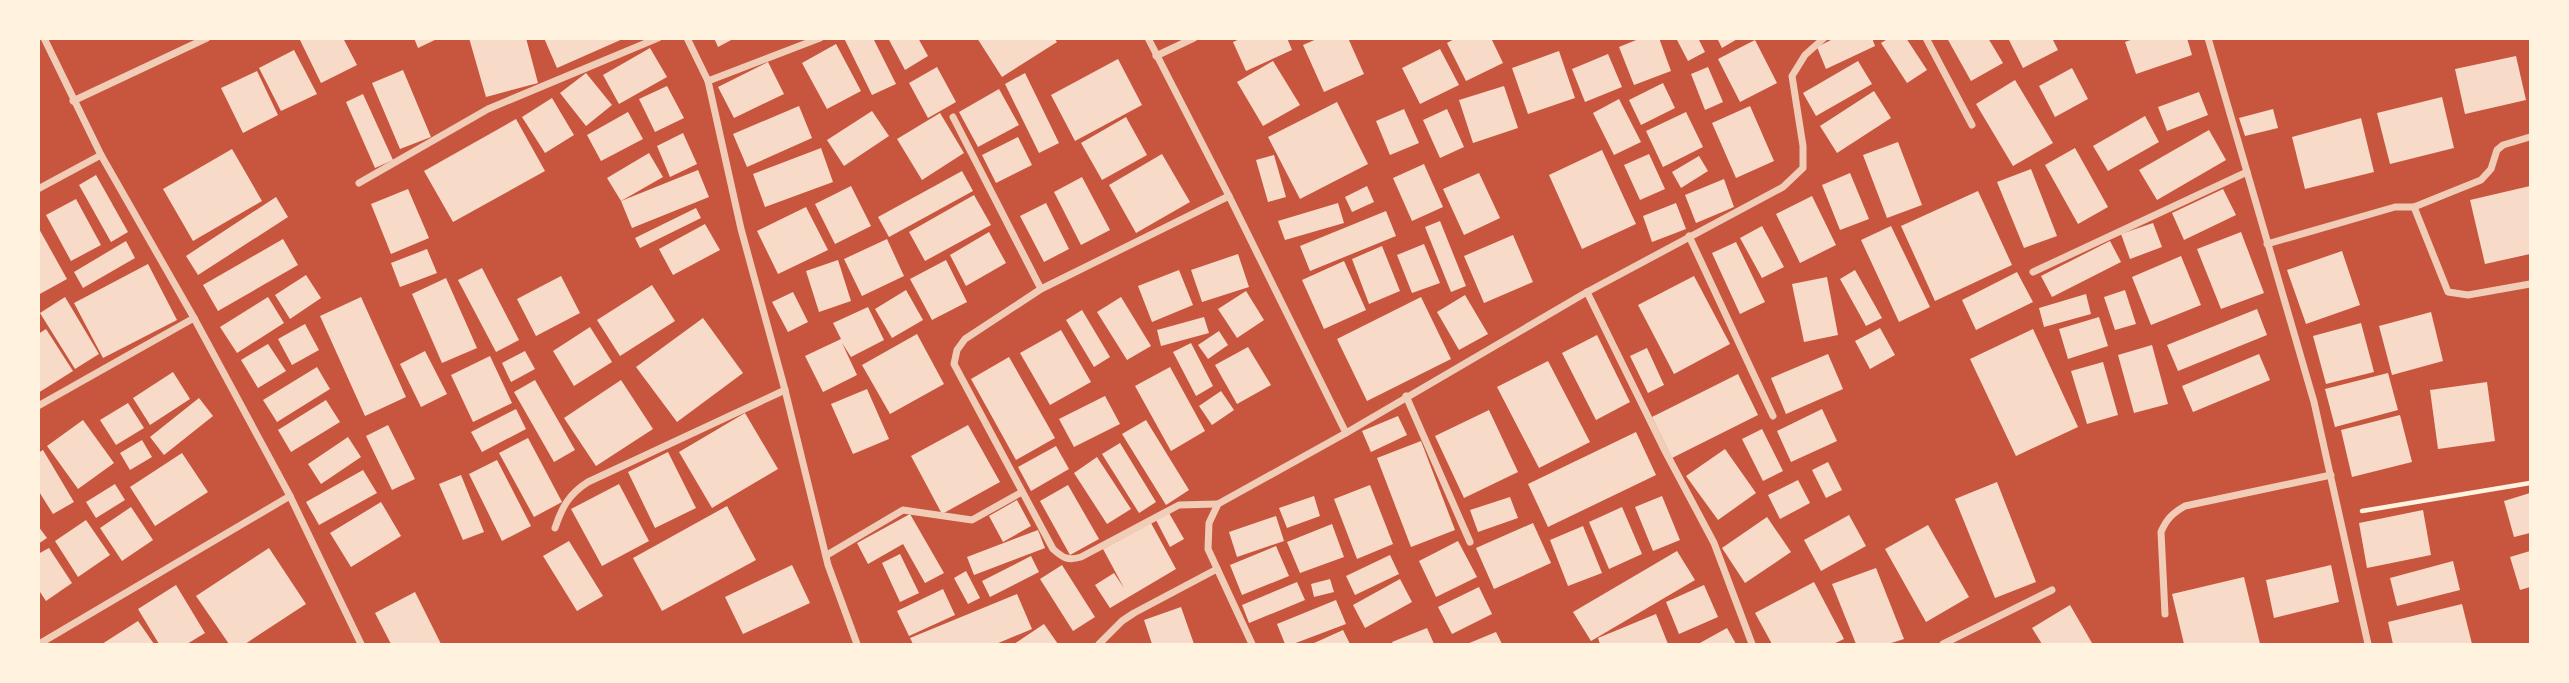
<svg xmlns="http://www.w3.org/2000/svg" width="2569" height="683" font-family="Georgia,serif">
<rect width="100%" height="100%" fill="#c8553d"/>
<g fill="#f7dbc8">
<path d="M299,38h44l14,27 -36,18z"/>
<path d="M414,38h25l-21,10z"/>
<path d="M469,38h57l12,45 -52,14z"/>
<path d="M544,38h81l-68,30z"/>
<path d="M714,38h21l-17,9z"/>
<path d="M844,38h29l23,46 -24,11z"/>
<path d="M888,38h30l10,18 -23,14z"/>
<path d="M977,38h77l3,4 -55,35z"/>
<path d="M1242,38h45l5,12 -46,21 -13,-29z"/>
<path d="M1319,38h29l16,36 -40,18 -21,-47z"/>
<path d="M1456,38h35l12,25 -37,18 -19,-38z"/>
<path d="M1641,38h18l12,33 -37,14 -15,-38z"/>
<path d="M1676,38h22l7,14 -17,9z"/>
<path d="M1717,38h22l-17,10z"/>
<path d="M1835,38h37l3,8 -49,23 -9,-22z"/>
<path d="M1889,38h17l21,32 -20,13 -26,-40z"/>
<path d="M1947,38h41l15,25 -32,18z"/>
<path d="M2008,38h44l6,12 -35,18z"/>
<path d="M2136,38h51l5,17 -56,19 -11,-32z"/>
<path d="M1755,40l22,43 -37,19 -22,-43z"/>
<path d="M836,44l25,47 -34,18 -25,-46z"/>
<path d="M650,48l17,29 -48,27 -16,-29z"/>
<path d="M1440,49l19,36 -39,19 -18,-36z"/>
<path d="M294,50l23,44 -36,17 -22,-43z"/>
<path d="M1559,51l16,47 -47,16 -16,-46z"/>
<path d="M1608,54l14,33 -37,15 -13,-33z"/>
<path d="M2516,56l10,44 -61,14 -10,-45z"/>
<path d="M1118,59l24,46 -67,36 -24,-46z"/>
<path d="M1273,61l27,44 -37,21 -26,-44z"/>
<path d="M1858,61l14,23 -56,32 -13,-23z"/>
<path d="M768,62l16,32 -50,24 -16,-31z"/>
<path d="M937,67l19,35 -28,16 -19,-35z"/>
<path d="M1708,67l15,35 -18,8 -14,-36z"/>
<path d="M2072,68l16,31 -33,18 -16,-31z"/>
<path d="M403,70l28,67 -31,12 -28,-66z"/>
<path d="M257,71l21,44 -35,18 -22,-45z"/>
<path d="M586,73l26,32 -26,21 -26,-33z"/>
<path d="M1025,73l34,70 -20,10 -34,-69z"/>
<path d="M2015,80l38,63 -40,23 -37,-62z"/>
<path d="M1663,83l12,25 -34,17 -12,-25z"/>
<path d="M667,86l17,32 -29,14 -16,-33z"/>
<path d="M1504,86l14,42 -45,15 -14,-43z"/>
<path d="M999,89l20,36 -41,22 -19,-35z"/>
<path d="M1874,91l17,27 -54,35 -17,-27z"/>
<path d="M2199,92l9,23 -41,16 -9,-24z"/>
<path d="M363,94l30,66 -18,8 -29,-66z"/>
<path d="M2442,97l12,51 -64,16 -13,-51z"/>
<path d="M552,98l22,37 -29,18 -23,-36z"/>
<path d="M1619,99l22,43 -27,13 -21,-42z"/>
<path d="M1337,102l31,62 -68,35 -32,-62z"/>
<path d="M799,106l13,32 -65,29 -14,-33z"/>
<path d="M1750,106l24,55 -38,17 -24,-55z"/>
<path d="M1404,109l15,34 -29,12 -14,-34z"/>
<path d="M1447,109l17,38 -24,11 -17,-38z"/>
<path d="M2273,109l5,19 -33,8 -6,-18z"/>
<path d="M872,111l17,25 -45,30 -17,-26z"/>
<path d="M628,112l15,27 -42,22 -14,-26z"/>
<path d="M1686,112l17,35 -40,20 -17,-36z"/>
<path d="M940,113l24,40 -42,27 -25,-41z"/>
<path d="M2145,116l14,26 -51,29 -15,-25z"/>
<path d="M1126,117l21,38 -45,25 -21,-37z"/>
<path d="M2361,118l13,54 -69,17 -13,-52z"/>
<path d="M516,119l29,52 -92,51 -29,-51z"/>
<path d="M2209,130l17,30 -69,40 -18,-30z"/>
<path d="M683,133l14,31 -27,13 -13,-31z"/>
<path d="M1018,137l14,28 -36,18 -14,-28z"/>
<path d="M1898,142l24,63 -35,13 -24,-63z"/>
<path d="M821,148l12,34 -68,25 -12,-33z"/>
<path d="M2075,148l33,59 -30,17 -33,-59z"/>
<path d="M232,149l30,52 -69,40 -30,-52z"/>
<path d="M1602,150l34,74 -54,25 -33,-74z"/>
<path d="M649,153l14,24 -42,24 -14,-23z"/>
<path d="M1162,154l28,48 -54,31 -27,-48z"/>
<path d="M1649,154l16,35 -25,11 -16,-35z"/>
<path d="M1274,155l12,42 -18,5 -12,-42z"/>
<path d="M1699,156l9,15 -27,17 -9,-16z"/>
<path d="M1424,164l19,43 -31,14 -19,-43z"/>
<path d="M2031,169l26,67 -33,12 -27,-66z"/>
<path d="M698,170l11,27 -77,31 -11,-27z"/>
<path d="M962,171l11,20 -84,46 -11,-20z"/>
<path d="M1479,173l21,45 -36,17 -21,-46z"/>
<path d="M1850,173l19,46 -29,11 -18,-45z"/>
<path d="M96,175l32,57 -17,10 -32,-57z"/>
<path d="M1082,177l28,53 -29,15 -27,-53z"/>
<path d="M1724,179l10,28 -38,16 -11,-28z"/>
<path d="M851,186l20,40 -36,18 -20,-40z"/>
<path d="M1367,186l7,16 -22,10 -7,-15z"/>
<path d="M2530,186v68l-45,10 -15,-64z"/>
<path d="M408,189l21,49 -38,16 -20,-50z"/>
<path d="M2223,189l13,26 -52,25 -12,-27z"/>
<path d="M1978,191l34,74 -77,36 -34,-75z"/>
<path d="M974,195l17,30 -66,36 -16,-29z"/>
<path d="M1812,196l24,49 -36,18 -24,-49z"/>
<path d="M276,197l12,20 -90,58 -12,-19z"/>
<path d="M76,199l25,46 -30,16 -25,-46z"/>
<path d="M1046,203l23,46 -25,13 -24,-46z"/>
<path d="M1338,203l6,20 -59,17 -7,-19z"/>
<path d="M1676,203l10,26 -34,13 -9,-26z"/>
<path d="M806,207l22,43 -50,24 -21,-43z"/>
<path d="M696,208l5,10 -61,30 -5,-10z"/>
<path d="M1386,211l10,25 -86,35 -10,-25z"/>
<path d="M1440,221l26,65 -15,6 -26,-65z"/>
<path d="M2153,223l9,24 -32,12 -9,-25z"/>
<path d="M705,224l15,26 -47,25 -14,-26z"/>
<path d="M1762,226l22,41 -22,11 -22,-40z"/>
<path d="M1891,226l39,81 -31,15 -38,-82z"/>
<path d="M38,227l29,52 -29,16z"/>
<path d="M989,232l17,31 -40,23 -16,-31z"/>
<path d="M2241,232l23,61 -43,16 -24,-60z"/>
<path d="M1513,235l20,47 -49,21 -20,-47z"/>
<path d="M283,239l15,26 -80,46 -15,-26z"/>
<path d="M887,239l17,37 -42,20 -18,-37z"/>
<path d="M126,241l9,17 -52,30 -9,-16z"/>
<path d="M2110,241l11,21 -69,35 -11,-21z"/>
<path d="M1736,242l29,60 -25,12 -28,-61z"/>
<path d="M1424,244l16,39 -28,10 -15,-38z"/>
<path d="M1382,246l18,45 -31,13 -17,-45z"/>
<path d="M427,249l10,24 -37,14 -9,-24z"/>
<path d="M2342,251l18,54 -54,19 -19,-54z"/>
<path d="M1238,254l11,33 -47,15 -11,-32z"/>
<path d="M2181,256l20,49 -50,20 -19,-48z"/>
<path d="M838,260l13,41 -32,11 -13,-41z"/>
<path d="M946,260l21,42 -35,18 -22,-41z"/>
<path d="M1344,261l22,49 -42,19 -22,-49z"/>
<path d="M148,264l29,56 -74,38 -29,-55z"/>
<path d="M482,268l37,72 -23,12 -38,-72z"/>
<path d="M1179,270l14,35 -41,17 -14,-36z"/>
<path d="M1855,270l27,48 -16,8 -26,-47z"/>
<path d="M2017,272l16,30 -57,28 -14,-30z"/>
<path d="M306,275l15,23 -31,21 -15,-24z"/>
<path d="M561,276l19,37 -44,23 -19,-37z"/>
<path d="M1694,276l36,68 -56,30 -36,-69z"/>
<path d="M1827,277l11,58 -34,7 -12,-58z"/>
<path d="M446,278l31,70 -35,15 -30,-69z"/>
<path d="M652,285l23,36 -55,35 -23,-36z"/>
<path d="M906,290l17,30 -31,18 -17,-29z"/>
<path d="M2125,290l11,34 -21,6 -11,-33z"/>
<path d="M1246,291l18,29 -27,18 -19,-29z"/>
<path d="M793,292l15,30 -20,10 -16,-30z"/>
<path d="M2086,294l5,20 -47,13 -5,-19z"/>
<path d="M1465,295l23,39 -29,16 -22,-38z"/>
<path d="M65,297l34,57 -24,15 -35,-56z"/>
<path d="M268,297l16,26 -47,30 -17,-26z"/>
<path d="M361,297l45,100 -41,19 -45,-100z"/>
<path d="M1121,297l30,49 -24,14 -30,-48z"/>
<path d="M1421,297l30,62 -84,42 -30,-62z"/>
<path d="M868,307l16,33 -33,17 -9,-14 15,32 -34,17 -18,-36 36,-17 -8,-16z"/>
<path d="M2257,309l10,26 -89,36 -11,-26z"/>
<path d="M1082,310l28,47 -16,10 -28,-47z"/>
<path d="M2431,312l12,49 -51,14 -13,-49z"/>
<path d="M1204,317l5,16 -48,13 -4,-16z"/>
<path d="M2099,317l9,29 -40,13 -9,-30z"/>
<path d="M703,318l40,55 -66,49 -41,-55z"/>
<path d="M2361,323l13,49 -48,12 -13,-48z"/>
<path d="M305,324l14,26 -27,15 -14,-26z"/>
<path d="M590,327l22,35 -38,24 -21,-35z"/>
<path d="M1880,328l15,27 -25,14 -15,-28z"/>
<path d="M46,329l27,42 -35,22v-59z"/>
<path d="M2033,329l45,98 -62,29 -46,-97z"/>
<path d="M1061,330l30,52 -41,23 -30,-52z"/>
<path d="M1219,331l9,14 -20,14 -10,-14z"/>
<path d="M917,334l27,50 -54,30 -28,-49z"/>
<path d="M1597,335l33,67 -34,18 -34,-67z"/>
<path d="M1191,343l22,43 -17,10 -23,-44z"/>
<path d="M268,344l18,27 -28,17 -17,-28z"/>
<path d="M2152,345l16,59 -34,9 -16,-58z"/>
<path d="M1248,347l23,38 -34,19 -22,-39z"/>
<path d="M1647,348l17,37 -16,8 -18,-37z"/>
<path d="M425,351l22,43 -26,13 -21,-43z"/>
<path d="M525,351l10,18 -24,13 -9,-19z"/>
<path d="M1828,354l15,35 -57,25 -15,-36z"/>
<path d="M2259,354l11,26 -77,32 -11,-26z"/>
<path d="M490,356l22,47 -39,19 -22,-47z"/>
<path d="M1009,357l46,81 -39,22 -45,-81z"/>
<path d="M1548,361l42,81 -51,26 -42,-81z"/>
<path d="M2103,362l15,53 -31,9 -16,-53z"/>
<path d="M317,367l13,22 -53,33 -14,-22z"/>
<path d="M1170,367l35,64 -34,20 -36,-65z"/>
<path d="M173,372l17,27 -40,26 -17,-27z"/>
<path d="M2388,373l10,37 -63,17 -10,-38z"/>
<path d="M1738,374l20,41 -86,43 -20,-41z"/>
<path d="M535,380l40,70 -21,12 -40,-70z"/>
<path d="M621,380l32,49 -57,37 -32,-48z"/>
<path d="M2487,382l8,59 -57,8 -8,-59z"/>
<path d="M867,389l22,50 -36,15 -22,-50z"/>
<path d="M1221,391l13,19 -22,15 -13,-19z"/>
<path d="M1105,396l15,28 -46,23 -15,-28z"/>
<path d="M199,398l14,18 -49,39 -14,-18z"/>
<path d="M326,400l14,22 -49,30 -13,-22z"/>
<path d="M128,403l16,25 -28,17 -16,-25z"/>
<path d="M516,409l10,20 -44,23 -11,-20z"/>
<path d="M1822,409l15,32 -46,21 -14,-31z"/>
<path d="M1489,410l29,62 -54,26 -29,-62z"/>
<path d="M745,413l33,56 -66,39 -33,-56z"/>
<path d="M2400,415l12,47 -60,15 -11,-47z"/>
<path d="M1398,416l9,19 -36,17 -9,-21z"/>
<path d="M83,420l31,43 -36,26 -31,-43z"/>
<path d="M1146,420l43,70 -23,15 -44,-71z"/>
<path d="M388,425l27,54 -23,11 -26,-54z"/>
<path d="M968,425l32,57 -58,32 -31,-58z"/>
<path d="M1762,429l21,42 -20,10 -21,-42z"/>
<path d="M1636,432l20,43 -108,52 -20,-43z"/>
<path d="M348,437l13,20 -40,27 -13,-20z"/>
<path d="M528,438l34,64 -28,15 -35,-64z"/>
<path d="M142,440l10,17 -22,13 -10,-17z"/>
<path d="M1421,441l34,89 -44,17 -34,-89z"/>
<path d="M1120,443l36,59 -17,11 -37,-59z"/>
<path d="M1056,446l13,23 -38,22 -13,-24z"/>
<path d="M1725,449l31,44 -38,27 -32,-44z"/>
<path d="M43,450l31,52 -21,12 -15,-24v-37z"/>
<path d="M668,452l28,56 -41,20 -27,-56z"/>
<path d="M182,453l26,39 -53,34 -25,-39z"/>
<path d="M1097,457l34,52 -24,15 -33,-51z"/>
<path d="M497,460l34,66 -29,15 -33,-67z"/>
<path d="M1828,462l14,28 -16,8 -14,-28z"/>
<path d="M363,470l14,23 -58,32 -13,-23z"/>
<path d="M461,475l23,57 -21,8 -24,-56z"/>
<path d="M1798,480l12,23 -30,16 -12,-24z"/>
<path d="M1997,482l39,100 -41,16 -40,-99z"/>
<path d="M115,484l10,16 -29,18 -10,-16z"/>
<path d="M619,484l30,57 -47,25 -31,-57z"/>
<path d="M1068,485l31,54 -29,16 -30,-54z"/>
<path d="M1370,485l23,59 -36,15 -23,-60z"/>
<path d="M2530,493v40l-16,4 -10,-36z"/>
<path d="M1314,496l6,20 -33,12 -8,-20z"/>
<path d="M1662,496l18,44 -27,11 -18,-44z"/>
<path d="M1510,497l8,21 -40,14 -8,-22z"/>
<path d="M1017,500l14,26 -28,16 -14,-26z"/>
<path d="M381,502l20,34 -50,31 -21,-34z"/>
<path d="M727,506l29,54 -94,51 -29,-53z"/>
<path d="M131,507l22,33 -31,21 -22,-33z"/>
<path d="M1622,507l20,47 -33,15 -20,-47z"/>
<path d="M2423,510l8,45 -64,13 -8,-45z"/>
<path d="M1169,513l15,26 -14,8 -14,-27z"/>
<path d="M910,514l34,59 -19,10 -22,-39 -35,20 -11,-21z"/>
<path d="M1849,515l17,31 -45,25 -17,-31z"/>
<path d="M1276,516l8,25 -47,16 -8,-25z"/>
<path d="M1767,517l24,35 -46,31 -23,-35z"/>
<path d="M86,520l24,35 -32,22 -23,-36z"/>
<path d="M1151,523l25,46 -66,39 -15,-23 19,-12 10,15 -21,-39z"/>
<path d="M1533,523l18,40 -57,26 -18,-41z"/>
<path d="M1332,524l12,33 -44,16 -13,-31z"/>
<path d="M1928,525l41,72 -43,25 -41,-73z"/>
<path d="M38,526l9,12 -9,6z"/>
<path d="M1583,526l19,47 -34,13 -18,-46z"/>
<path d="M1038,530l7,18 -71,27 -7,-18z"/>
<path d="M569,541l34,55 -26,15 -34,-55z"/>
<path d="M1458,541l19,36 -41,20 -17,-36z"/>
<path d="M1276,546l13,30 -47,19 -12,-30z"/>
<path d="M49,548l23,35 -26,18 -8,-12v-35z"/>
<path d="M269,548l37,56 -61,40h-16l-33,-48z"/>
<path d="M1677,551l18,29 -104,61 -18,-29z"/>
<path d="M2530,551v36l-10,3 -10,-33z"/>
<path d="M900,554l19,39 -19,9 -18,-39z"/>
<path d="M1390,555l9,19 -44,21 -9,-19z"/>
<path d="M1031,556l8,16 -49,25 -8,-16z"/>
<path d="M2453,561l7,29 -63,16 -7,-28z"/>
<path d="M792,565l18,38 -67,31 -18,-37z"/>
<path d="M1062,565l33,52 -22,14 -33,-52z"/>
<path d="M2331,565l8,37 -65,16 -8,-38z"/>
<path d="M1876,568l28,71 -16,5h-32l-24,-60z"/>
<path d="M966,571l14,27 -12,6 -14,-26z"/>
<path d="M2244,577l16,67h-76l-12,-50z"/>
<path d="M1330,579l4,13 -20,5 -3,-13z"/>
<path d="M1400,579l12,23 -47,26 -12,-23z"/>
<path d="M1297,582l8,18 -56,23 -7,-18z"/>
<path d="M1814,582l30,57 -11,5h-61l-17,-31z"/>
<path d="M176,585l29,48 -18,11h-28l-21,-35z"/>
<path d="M1704,585l14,32 -39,17 -13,-32z"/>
<path d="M1479,587l13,27 -40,20 -14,-27z"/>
<path d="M943,589l12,26 -46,21 -12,-25z"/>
<path d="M415,592l26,52h-50l-16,-31z"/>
<path d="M1017,594l15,35 -36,15h-83l-3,-6z"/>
<path d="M1336,600l10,24 -53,20h-8l-8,-20z"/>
<path d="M2462,604l10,40h-79l-5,-22z"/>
<path d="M2070,605l22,38 -50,1 -10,-16z"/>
<path d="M1181,607l13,37h-42l-8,-24z"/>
<path d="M1656,614l12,30h-68l-2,-6z"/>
<path d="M138,621l16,23h-52z"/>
<path d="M1044,624l14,20h-44z"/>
<path d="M1427,628l7,16h-41l-1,-2z"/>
<path d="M1727,628l9,16h-38z"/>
<path d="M1343,630l7,14h-38z"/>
<path d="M1496,632l6,12h-35z"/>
</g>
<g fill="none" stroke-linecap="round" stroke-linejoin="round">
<path stroke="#fff3e0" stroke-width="4.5" d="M2362,511l168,-28"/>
<g stroke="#f1ccb7" stroke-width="7">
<path d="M687,38l21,43 33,148 44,161 43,175 29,79"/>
<path d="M1148,38l81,158 117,237 -128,71 -9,19 -1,26 44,95"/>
<path d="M1926,38l46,87"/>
<path d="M2208,38l106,364 54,242"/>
<path d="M1156,56l38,-18"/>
<path d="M708,81l112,-43"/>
<path d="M73,101l134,-63"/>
<path d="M953,117l88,172"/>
<path d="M101,155l93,163 96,178 71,148"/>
<path d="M359,183l129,-74 170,-71"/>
<path d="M38,189l63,-34 -57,-117"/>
<path d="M2414,207l67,-27 10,-11 6,-19 6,-5 27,-8"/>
<path d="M1689,236l84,180"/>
<path d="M2267,244l128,-37h19l34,85 20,3 62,-11"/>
<path d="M2033,272l214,-100"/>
<path d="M1587,292l77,157 50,94 38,101"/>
<path d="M1406,396l64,146"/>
<path d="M38,406l156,-88"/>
<path d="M1346,433l241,-141 196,-105 20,-19v-22l-11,-70 13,-21 19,-17"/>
<path d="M1218,504l-39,1 -98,52c-13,4 -18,1 -28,-8l-99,-185 3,-14 8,-11 76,-50 188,-93"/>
<path d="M555,528c7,-21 14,-34 33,-46l197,-92"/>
<path d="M827,555l76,-45 69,10 50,-28"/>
<path d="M2165,614l-4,-82c6,-14 12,-19 24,-26l146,-31"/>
<path d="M39,644l251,-148"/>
<path d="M1099,644l23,-23 12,-8 83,-44"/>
<path d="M1943,644l109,-54"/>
</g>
</g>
<rect width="2569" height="683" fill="none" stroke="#fff3e0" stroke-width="80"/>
</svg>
